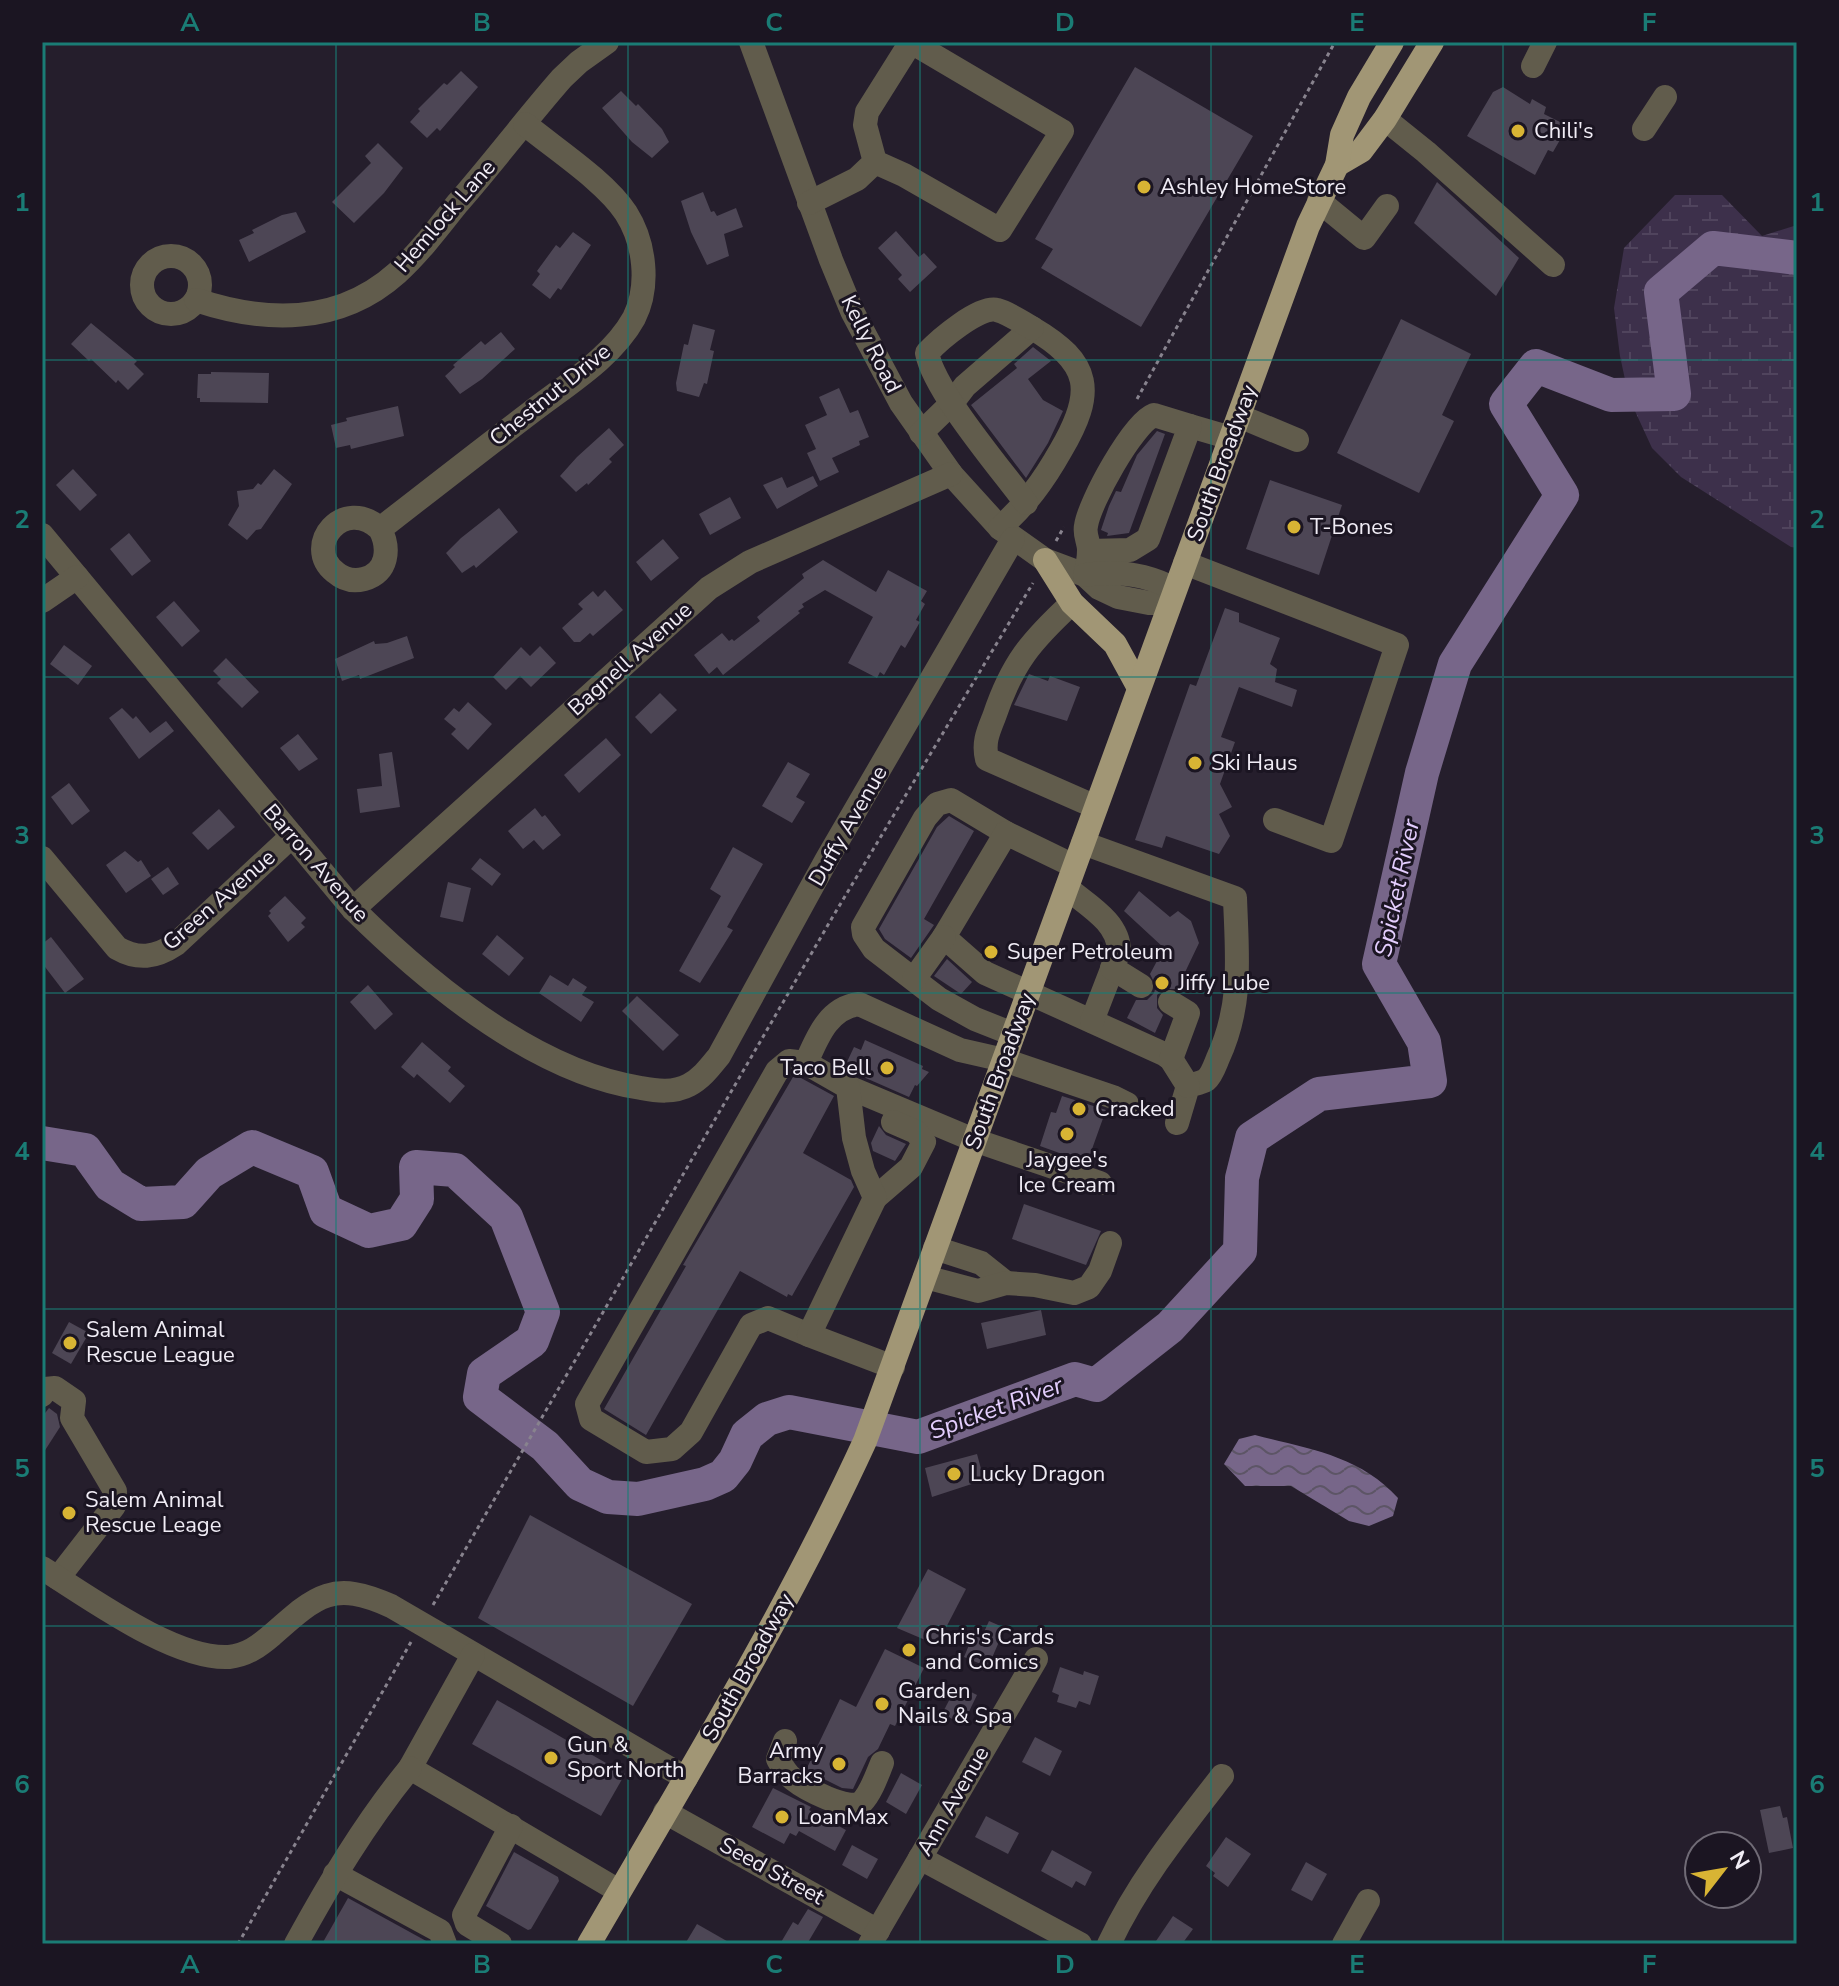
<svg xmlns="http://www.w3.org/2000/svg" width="1839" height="1986" font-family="'Nunito Sans',sans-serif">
<defs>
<pattern id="wetland-marsh" width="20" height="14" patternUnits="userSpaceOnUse" patternTransform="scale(2)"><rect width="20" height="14" fill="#3d304b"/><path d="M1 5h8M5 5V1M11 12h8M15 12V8" fill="none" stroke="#50445d"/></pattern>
<pattern id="water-waves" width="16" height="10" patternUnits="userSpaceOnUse" patternTransform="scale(2)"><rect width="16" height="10" fill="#776689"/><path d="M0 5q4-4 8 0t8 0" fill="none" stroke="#5d5566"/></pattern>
</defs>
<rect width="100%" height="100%" fill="#251e2c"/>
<path fill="url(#wetland-marsh)" d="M1675,195h47l40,41 35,-11v323l-6,-1 -110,-70 -29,-29 -23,-50 -9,-42 -6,-48 10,-60z"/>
<path fill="url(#water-waves)" d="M1255,1435c53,14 104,20 143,63l-5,18 -24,10 -20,-5 -58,-35h-46l-21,-22 15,-25z"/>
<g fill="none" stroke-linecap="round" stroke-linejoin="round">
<path stroke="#776689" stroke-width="34" d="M42,1143l43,7 25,35 31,19 42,-2 26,-29 43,-26 60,25 14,39 43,20 32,-7 16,-25 -1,-32 39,3 51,47 37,95 -11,29 -48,33 -4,23 65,49 35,38 28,13 30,2 67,-15 18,-8 12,-15 12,-26 20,-16 22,-7 129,25 157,-58 21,6 74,-58 70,-76 2,-73 10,-40 67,-44 111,-13 -6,-39 -45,-78 43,-191 33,-109 107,-169 -56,-91 30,-38 75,29 63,-1 -13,-102 52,-44 84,10"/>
</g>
<g fill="#4d4655">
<path d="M1135,67l118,69 -112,191 -100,-59 12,-19 -18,-10z"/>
<path d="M461,71l17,16 -38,44 -3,-3 -10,10 -17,-16 10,-11 -2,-2 26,-26 3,2z"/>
<path d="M1503,87l27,17 2,-5 14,8 -2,7 24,12 -15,26 -5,-2 -13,25 -68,-39 26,-44z"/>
<path d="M621,91l15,15 2,-2 24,25 7,13 -17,16 -20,-16 -30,-34z"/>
<path d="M378,143l25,25 -19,25 -30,30 -22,-21 39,-39 -6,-7z"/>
<path d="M1437,182l82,76 -23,38 -82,-73z"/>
<path d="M703,192l8,20 3,-1 3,5 19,-8 7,19 -19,7 5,22 -22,9 -16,-33 -10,-31z"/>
<path d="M296,212l10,20 -57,30 -10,-22 15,-7 -2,-3 30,-15z"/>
<path d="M896,231l23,26 5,-4 13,14 -27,25 -12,-13 4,-4 -24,-27z"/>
<path d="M573,232l18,13 -30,45 -3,-2 -8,11 -18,-14 8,-11 -3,-3 19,-26 4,3z"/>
<path d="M1401,319l70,35 -29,61 12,6 -35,72 -82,-40z"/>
<path d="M91,323l46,38 -3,3 10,10 -16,16 -10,-10 -2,3 -25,-24 -2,2 -18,-17z"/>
<path d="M693,324l22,6 -5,20 4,1 -7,33 -3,-1 -5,14 -22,-6 -1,-8 8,-39 4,1z"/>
<path d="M501,332l14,17 -33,30 -22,15 -15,-18 10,-9 -2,-2 28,-24 4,4z"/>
<path d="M1033,347l18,14 -23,18 15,21 20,11 -15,32 -22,35 -55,-73 46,-37 -3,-4z"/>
<path d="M211,372l58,1 -1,30 -68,-1v-4h-3l1,-24h13z"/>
<path d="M839,388l11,25 8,-3 11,27 -10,4 1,4 -28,13 7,14 -19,9 -13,-28 9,-4 -11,-24 22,-10 -8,-18z"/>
<path d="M398,406l6,30 -53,13 -1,-4 -14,3 -5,-23 16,-4 -1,-3z"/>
<path d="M609,428l15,17 -15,14 3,3 -24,23 -1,-2 -11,9 -16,-16 17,-19z"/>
<path d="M1157,431l8,3 -36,99 -22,3 1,-3 -7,-3 8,-24 7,-15 5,1 16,-37z"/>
<path d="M73,469l24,26 -17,16 -24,-26z"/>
<path d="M274,469l18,15 -31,45 -5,1 -9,10 -19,-15 11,-19 -2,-15 16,-2 5,-6 3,2z"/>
<path d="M813,476l5,10 -41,23 -14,-24 19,-8 5,11z"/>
<path d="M1270,480l72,25 -23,70 -73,-26z"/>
<path d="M730,497l11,21 -31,17 -11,-21z"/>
<path d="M499,508l19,24 -42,36 -2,-3 -12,8 -16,-20 15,-15z"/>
<path d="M129,533l22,28 -19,15 -22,-27z"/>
<path d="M663,539l16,19 -28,23 -15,-19z"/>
<path d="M823,560l53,32 12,-22 39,21 -6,10 4,3 -9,16 4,2 -15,26 -4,-3 -17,30 -4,-3 -3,6 -29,-15 25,-46 -48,-27 -23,14 2,3 -6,4 2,2 -77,62 -6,-8 -8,7 -15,-19 28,-22 7,8 3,-2 2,2 26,-20 -3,-4 47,-39 -2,-4z"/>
<path d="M605,590l18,20 -30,26 -3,-3 -10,9h-6l-12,-14 21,-19 -5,-5 15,-13 5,6z"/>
<path d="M174,601l26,30 -18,16 -26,-30z"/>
<path d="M1225,608l14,5v9l41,16 -10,26 7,5 -2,13 22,8 -5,17 -53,-20 -18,50 14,5 -15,42 12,23 -13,7 11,22 -11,18 -53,-18 -4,12 -27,-8 55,-156 6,2z"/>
<path d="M407,636l7,22 -54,21 -1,-4 -17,6 -7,-22 39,-18 1,3 12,-1z"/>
<path d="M64,645l28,21 -14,19 -28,-21z"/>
<path d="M540,646l16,17 -25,24 -11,-11 -14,14 -13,-13 28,-30 9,9z"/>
<path d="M226,658l33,34 -17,16 -25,-25 4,-4 -8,-8z"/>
<path d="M1029,674l19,7 2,-5 30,11 -13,34 -53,-16z"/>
<path d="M660,693l17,17 -26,24 -16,-17z"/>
<path d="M468,702l24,22 -24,26 -17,-16 5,-5 -12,-10 10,-11 5,4z"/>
<path d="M122,708l11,11 3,-3 14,17 16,-12 8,10 -35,28 -30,-41z"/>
<path d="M298,734l20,25 -19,12 -19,-23z"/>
<path d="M606,738l15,17 -42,38 -15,-18z"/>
<path d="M392,752l8,55 -40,6 -3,-24 25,-3 -3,-32z"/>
<path d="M788,762l22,12 -14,23 9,5 -13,21 -30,-17z"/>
<path d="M69,783l21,28 -18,14 -21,-28z"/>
<path d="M535,808l7,9 3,-2 16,20 -18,15 -9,-10 -11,9 -15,-18z"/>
<path d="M219,809l16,18 -27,23 -16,-17z"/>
<path d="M949,816l25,15 -50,88 10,6 -23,33 -26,-19 -6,-10 58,-102z"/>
<path d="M733,847l30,17 -36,63 6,3 -33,53 -21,-12 42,-75 -11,-7z"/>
<path d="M125,851l13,11 3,-2 10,16 -25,17 -20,-28z"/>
<path d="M480,858l21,16 -9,12 -21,-17z"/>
<path d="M168,867l11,17 -16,11 -12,-16z"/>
<path d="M448,882l23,6 -8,34 -23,-5z"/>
<path d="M1139,891l31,26 8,-6 13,10 8,22 -22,46h-13l-7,6v13l6,7 -8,18 -28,-15 9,-18h11l7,-7 2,-7 -6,-12 14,-26 -40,-37z"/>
<path d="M285,896l21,22 -5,5 4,4 -17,15 -20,-26 3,-3 -2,-2z"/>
<path d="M497,935l27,23 -15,18 -27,-22z"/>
<path d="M51,937l33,42 -19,14 -23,-30v-19z"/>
<path d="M947,959l25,23 -11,12 -27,-18z"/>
<path d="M550,975l18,11 5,-8 14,9 -5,8 12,7 -13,20 -42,-29z"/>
<path d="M368,985l25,29 -18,16 -25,-28z"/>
<path d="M637,996l42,39 -16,16 -41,-40z"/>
<path d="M865,1040l58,26 -1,3 7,3 -12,14 -2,-1 -6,12 -57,-25v-5l-6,-3 8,-17 7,3z"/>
<path d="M422,1042l29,25 -3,4 17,15 -15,17 -33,-29 -3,4 -13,-11z"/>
<path d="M793,1077l8,1 33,18 -31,57 48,27 3,7 -62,109 -4,-2 -1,3 -47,-26 -94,164 -42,-26 82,-143 -3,-1z"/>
<path d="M1062,1096l44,14 -19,53 -47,-17 11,-34 5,1z"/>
<path d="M879,1126l7,9 20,9 -11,17 -22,-10 -2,-8z"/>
<path d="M1024,1204l77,27 -15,34 -74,-26z"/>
<path d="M1041,1310l5,25 -59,14 -6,-26z"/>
<path d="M69,1322l20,11 -18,31 -19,-11z"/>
<path d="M49,1408l8,6 3,13 -18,28v-38z"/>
<path d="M977,1454l7,26 -52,17 -7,-29z"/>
<path d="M530,1515l162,89 -59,102 -155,-88z"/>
<path d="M928,1569l38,20 -29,56 -40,-17z"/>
<path d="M989,1621l16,7 -17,39 -24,-10 12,-29 8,4z"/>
<path d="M885,1649l39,19 -29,58 -5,-2 -12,25 -10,8 -15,32 -11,-1 -36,-18 34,-71 16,8z"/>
<path d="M1060,1667l23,8 1,-4 15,5 -9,29 -11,-4 -3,7 -19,-6 2,-7 -7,-3z"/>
<path d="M957,1685l20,10 -14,29 -21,-10z"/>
<path d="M497,1700l128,74 -24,42 -129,-72z"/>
<path d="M1035,1737l27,14 -12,25 -28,-14z"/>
<path d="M901,1773l21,12 -16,29 -20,-12z"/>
<path d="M773,1788l38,19 -2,3 37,20 -11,21 -36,-20 -3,5 -6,-3 -6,11 -32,-17z"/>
<path d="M1780,1806l3,12 4,-1 6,31 -24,5 -9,-43z"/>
<path d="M986,1816l33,17 -11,21 -33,-17z"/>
<path d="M1226,1837l25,17 -23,33 -15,-11 2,-3 -9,-7z"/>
<path d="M852,1845l26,14 -11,20 -25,-14z"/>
<path d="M1052,1850l40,22 -7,14 -9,-5 -4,7 -31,-17z"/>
<path d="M514,1852l44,25 1,4 -28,48 -3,1 -42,-24z"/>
<path d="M1306,1862l21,12 -15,27 -21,-11z"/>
<path d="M348,1898l80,44 1,2h-107z"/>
<path d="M808,1909l15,8 -16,27h-27l13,-22 5,3z"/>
<path d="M1173,1916l20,13 -11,15h-28z"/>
<path d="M697,1924l35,20h-47z"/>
</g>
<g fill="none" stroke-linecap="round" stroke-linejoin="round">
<g stroke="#88838e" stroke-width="3" stroke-dasharray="4 4" stroke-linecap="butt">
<path d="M1137,399l198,-357"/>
<path d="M1056,541l8,-14"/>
<path d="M433,1605l399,-687 201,-335"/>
<path d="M238,1944l173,-302"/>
</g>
<g stroke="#615c4c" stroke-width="24">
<path d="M751,42l80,218 21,51 49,92 50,71 49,54 45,32 40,15 14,13 19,9 31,6h20"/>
<path d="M1533,66l12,-24"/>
<path d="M1385,119l41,33 127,113"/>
<path d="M1644,129l21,-32"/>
<path d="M1319,201l45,37 23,-32"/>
<path d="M809,203l48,-24 18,-17 29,13 96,55 62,-99 -151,-89 -44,70 -2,13 10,37"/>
<circle cx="171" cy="285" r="29"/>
<path d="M196,300c69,23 143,25 201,-27 22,-20 41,-45 60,-69 36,-41 69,-85 105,-126l17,-16 28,-20"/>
<path d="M1239,416l58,24"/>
<path d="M1190,426l41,12"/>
<path d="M921,433l31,-30 13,-17 67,-58c60,35 63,64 29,122 -18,32 -34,53 -61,78"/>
<path d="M1026,503c-25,-34 -92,-112 -99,-150 12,-13 53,-48 70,-43 12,3 24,12 35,18"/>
<path d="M380,529c10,19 8,44 -16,50 -11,3 -21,0 -29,-7 -33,-26 9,-77 45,-43 50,-39 100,-78 150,-116 36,-28 82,-55 104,-95 16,-32 11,-75 -8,-105 -21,-32 -71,-64 -101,-89"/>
<path d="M42,535l311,374c75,74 181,163 288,179 16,3 33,5 48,-3 13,-7 21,-18 30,-29l108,-197 186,-320"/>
<path d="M1185,563l212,82 -66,196 -56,-21"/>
<path d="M1085,575c2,-7 4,-17 4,-25 0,-8 -5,-16 -3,-24 3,-23 47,-103 68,-111l36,11 -42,113 -18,11 -41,1"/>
<path d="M1085,575c33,-5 61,-1 89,14"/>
<path d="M42,601l35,-24"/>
<path d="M1072,603c-41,38 -60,60 -78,114 -6,15 -11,26 -7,42l109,48"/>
<path d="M1006,833l-55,-33 -14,4 -12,14 -62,109 1,7 10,15 65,50 36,20 38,15"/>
<path d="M1083,843l152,55c2,58 8,106 -17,160 -3,7 -6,17 -12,22 -5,3 -12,4 -18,6l-11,37"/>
<path d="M42,858l75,90c21,12 38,10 59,-4l116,-108"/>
<path d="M1074,866l-68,-33 -62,104 41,36 179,81 7,5 17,27"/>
<path d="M1067,888c20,17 52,34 52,63l-27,70"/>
<path d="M353,909l356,-321 41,-26 201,-88"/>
<path d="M1112,968l29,18"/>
<path d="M914,979l30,-42"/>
<path d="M1170,1002l18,11 -17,46"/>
<path d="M806,1063l-17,-2 -12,10 -190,333 4,15 55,33 26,-3 19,-17 60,-107 17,-7 41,17"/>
<path d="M848,1087l126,53 126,43"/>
<path d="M875,1198l36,-31 13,-25 -8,-10 -23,-10"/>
<path d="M935,1248l46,15 25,20"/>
<path d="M925,1277l53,14 28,-8 29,2 39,8 15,-6 11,-16 10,-28"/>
<path d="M893,1367l-84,-32 66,-137 -12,-27 -9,-33 -6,-51 -42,-24c11,-25 22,-55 53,-59l101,46 44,10 109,37 14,7"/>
<path d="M42,1395l3,-6 10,-1 19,13 -2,17 43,73 -1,15 -56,72"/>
<path d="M42,1568c47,29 132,92 187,89 18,-2 30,-11 43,-22 45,-40 61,-55 119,-29l295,172"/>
<path d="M473,1655l-63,113 209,123"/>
<path d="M785,1741l-7,18c4,7 8,15 15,20 11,9 57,34 69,23 9,-9 15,-27 20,-39"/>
<path d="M665,1812l213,119"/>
<path d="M920,1858l160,86"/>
<path d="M335,1874l105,57 5,13"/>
<path d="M296,1944c34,-62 69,-121 114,-176"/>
<path d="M500,1944l-33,-20 -3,-9 47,-89"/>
<path d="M870,1944l166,-285"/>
<path d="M1109,1944c29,-62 71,-114 113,-168"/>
<path d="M1344,1944l24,-43"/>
</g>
<g stroke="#a19675" stroke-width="24">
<path d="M1337,165l24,-14 24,-32 47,-77"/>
<path d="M1045,560l27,43 43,41 24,44"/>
<path d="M589,1944c96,-165 196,-329 276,-503l443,-1215 29,-61 5,-30 17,-38 33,-55"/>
</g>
</g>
<path fill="none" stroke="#1a7c75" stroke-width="2" stroke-opacity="0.55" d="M336,42v1902M628,42v1902M920,42v1902M1211,42v1902M1503,42v1902M42,360h1755M42,677h1755M42,993h1755M42,1309h1755M42,1626h1755"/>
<g fill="#d8b434" stroke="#1b1522" stroke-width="3">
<circle cx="1518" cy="131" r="8"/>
<circle cx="1144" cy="187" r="8"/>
<circle cx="1294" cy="527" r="8"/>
<circle cx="1195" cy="763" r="8"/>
<circle cx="991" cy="952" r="8"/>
<circle cx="1162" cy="983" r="8"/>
<circle cx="887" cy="1068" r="8"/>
<circle cx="1079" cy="1109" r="8"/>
<circle cx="1067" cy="1134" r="8"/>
<circle cx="70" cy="1343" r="8"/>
<circle cx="954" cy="1474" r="8"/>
<circle cx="69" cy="1513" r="8"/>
<circle cx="909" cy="1650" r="8"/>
<circle cx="882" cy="1704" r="8"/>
<circle cx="551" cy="1758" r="8"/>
<circle cx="839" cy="1764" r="8"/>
<circle cx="782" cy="1817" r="8"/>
</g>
<g text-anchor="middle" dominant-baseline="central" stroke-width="6" stroke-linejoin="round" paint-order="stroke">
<g font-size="22" fill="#f0ecf5" stroke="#1b1522" text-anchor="start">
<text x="1534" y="131">Chili's</text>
<text x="1160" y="187">Ashley HomeStore</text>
<text x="1310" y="527">T-Bones</text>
<text x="1211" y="763">Ski Haus</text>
<text x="1007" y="952">Super Petroleum</text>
<text x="1178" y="983">Jiffy Lube</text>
<text x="871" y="1068" text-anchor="end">Taco Bell</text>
<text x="1095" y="1109">Cracked</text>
<text x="1067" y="1160" text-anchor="middle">Jaygee's<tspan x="1067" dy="25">Ice Cream</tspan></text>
<text x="86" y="1330">Salem Animal<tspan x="86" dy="25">Rescue League</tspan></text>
<text x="970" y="1474">Lucky Dragon</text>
<text x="85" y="1500">Salem Animal<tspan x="85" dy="25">Rescue Leage</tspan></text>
<text x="925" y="1637">Chris's Cards<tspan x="925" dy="25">and Comics</tspan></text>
<text x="898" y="1691">Garden<tspan x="898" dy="25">Nails &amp; Spa</tspan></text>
<text x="567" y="1745">Gun &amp;<tspan x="567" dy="25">Sport North</tspan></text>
<text x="823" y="1751" text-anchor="end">Army<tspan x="823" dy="25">Barracks</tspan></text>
<text x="798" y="1817">LoanMax</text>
</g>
<g font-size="22" fill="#f0ecf5" stroke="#1b1522">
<text transform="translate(445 216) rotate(-49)">Hemlock Lane</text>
<text transform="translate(871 344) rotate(63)">Kelly Road</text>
<text transform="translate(550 395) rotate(-39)">Chestnut Drive</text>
<text transform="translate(1222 463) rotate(-70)">South Broadway</text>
<text transform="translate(630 659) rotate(-42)">Bagnell Avenue</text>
<text transform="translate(848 826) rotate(-60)">Duffy Avenue</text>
<text transform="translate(316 863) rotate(49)">Barron Avenue</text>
<text transform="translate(219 900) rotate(-41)">Green Avenue</text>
<text transform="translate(1000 1071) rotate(-70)">South Broadway</text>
<text transform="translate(748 1667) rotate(-61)">South Broadway</text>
<text transform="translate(953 1801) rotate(-60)">Ann Avenue</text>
<text transform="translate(772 1871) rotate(29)">Seed Street</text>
</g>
<g font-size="24" font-style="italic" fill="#e4cefe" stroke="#1b1522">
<text transform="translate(1397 888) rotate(-78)">Spicket River</text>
<text transform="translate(996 1408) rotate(-20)">Spicket River</text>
</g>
</g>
<rect width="1839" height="1986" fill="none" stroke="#1b1522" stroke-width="88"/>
<g transform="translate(1723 1870) rotate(59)"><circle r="38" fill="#1b1522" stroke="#706b76" stroke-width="2"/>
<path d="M0-6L14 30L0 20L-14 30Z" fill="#d8b434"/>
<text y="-12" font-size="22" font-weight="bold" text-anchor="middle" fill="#f0ecf5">N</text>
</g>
<rect x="44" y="44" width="1751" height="1898" fill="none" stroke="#1a7c75" stroke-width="3"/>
<g font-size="26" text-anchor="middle" font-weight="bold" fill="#1a7c75">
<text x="190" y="31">A</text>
<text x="482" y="31">B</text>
<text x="774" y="31">C</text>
<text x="1065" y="31">D</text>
<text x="1357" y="31">E</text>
<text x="1649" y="31">F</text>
<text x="22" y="211">1</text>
<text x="1817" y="211">1</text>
<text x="22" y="528">2</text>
<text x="1817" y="528">2</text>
<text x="22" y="844">3</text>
<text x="1817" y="844">3</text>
<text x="22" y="1160">4</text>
<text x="1817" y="1160">4</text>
<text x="22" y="1477">5</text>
<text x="1817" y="1477">5</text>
<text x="22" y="1793">6</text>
<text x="1817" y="1793">6</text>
<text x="190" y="1973">A</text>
<text x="482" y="1973">B</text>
<text x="774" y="1973">C</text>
<text x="1065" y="1973">D</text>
<text x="1357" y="1973">E</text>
<text x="1649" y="1973">F</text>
</g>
</svg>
